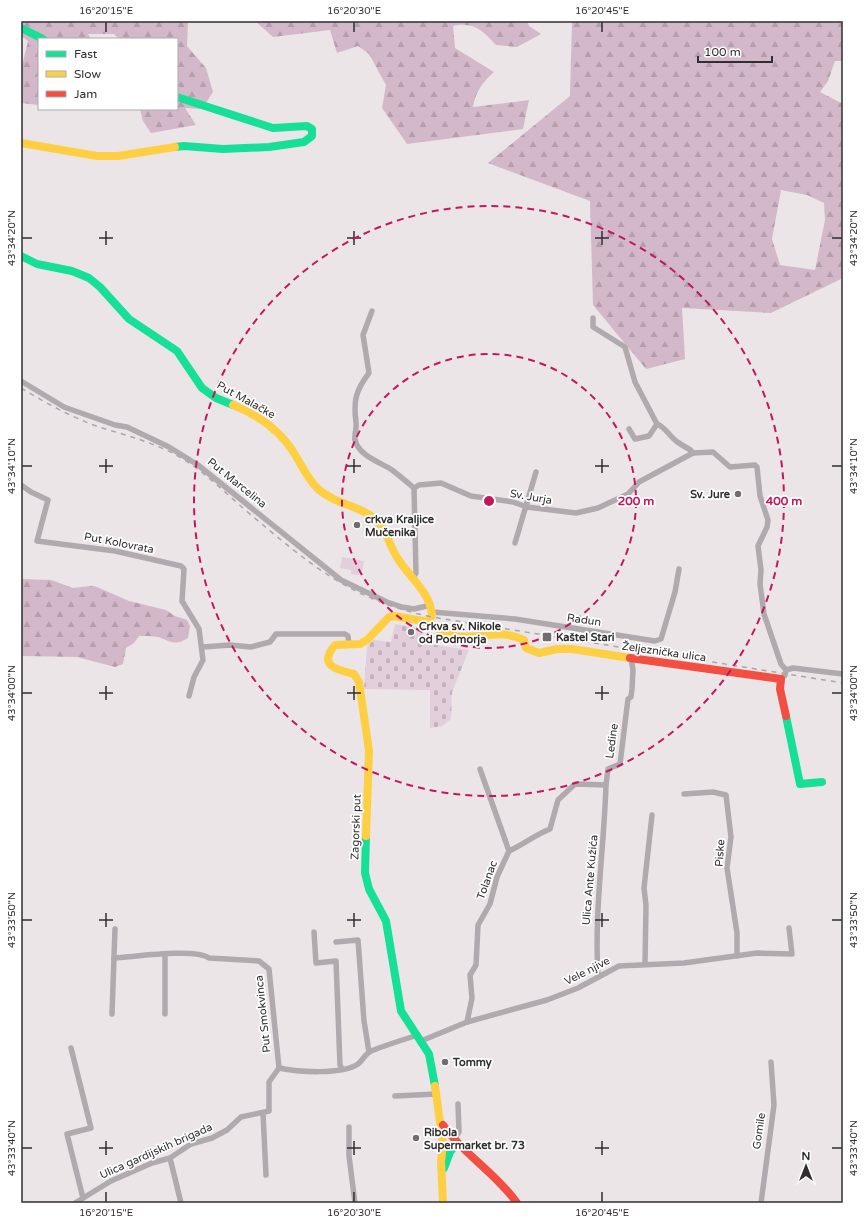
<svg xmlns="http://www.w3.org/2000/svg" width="864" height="1224" font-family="'Varela Round',sans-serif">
<defs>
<pattern id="forest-firs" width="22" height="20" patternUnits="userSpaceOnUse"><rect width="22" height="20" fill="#d2b8c8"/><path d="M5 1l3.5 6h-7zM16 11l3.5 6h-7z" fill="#b59eac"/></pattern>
<pattern id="cemetery-stones" width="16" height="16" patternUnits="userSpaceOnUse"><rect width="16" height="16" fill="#e3cedb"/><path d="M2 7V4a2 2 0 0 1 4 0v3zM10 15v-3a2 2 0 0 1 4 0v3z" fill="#c3b1bc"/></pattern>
</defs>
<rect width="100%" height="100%" fill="#ebe5e8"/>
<g fill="url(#forest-firs)" fill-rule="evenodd">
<path d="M21,21h167l-1,25 19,22 7,24 -11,17 -17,-1 11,17 -45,8 -8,-12 -3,-12h37v-70h-58l-5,-5h-26l3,5h-52l-1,66 -17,-2v-33l7,-29 -7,-5z"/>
<path d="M255,21h272l2,5 12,8 -24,13 -21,-2c-13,-14 -22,-24 -43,-19l2,22 39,24c-12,11 -18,19 -21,35l56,-7 -6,29 -116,15 -25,-36 4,-23 -17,-31 -11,-8 -21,7 -7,-23 -57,7z"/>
<path d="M572,21h271v40h-8l-7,20 -8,11 23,12v174l-72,35 -89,-5 3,51 -39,10 -53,-64 -3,-104 -102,-38 82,-67zM781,190l26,5 17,8 1,17 -10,50 -35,-5 -8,-26z"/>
<path d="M21,579l30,1 22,8 17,-2 7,1 32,14 37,9 9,6 12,4 3,6 -2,12c-13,8 -16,4 -30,-1 -5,-1 -13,-1 -19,-1l-5,7 -8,5 -3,16 -8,3 -38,-10 -56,-1z"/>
</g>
<path fill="url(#cemetery-stones)" d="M395,624l29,5 -2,14 47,7 -17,42 -1,27 -9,7 -12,2v-38l-66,-1 3,-42 6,-7 18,2z"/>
<path fill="#e3cedb" d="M342,557l22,4 -2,11 -2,-1 -1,4 -8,-1v-4l-11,-2z"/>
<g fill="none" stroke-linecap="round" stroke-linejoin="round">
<g stroke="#b0aaae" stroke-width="5.5">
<path d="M372,311l-9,24 6,38c-13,17 -16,28 -13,49 1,6 -2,13 -1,18 4,16 25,22 37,30 8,6 15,12 22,18"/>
<path d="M593,318v9l32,20 10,35 22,42c10,4 13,14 22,19 5,4 11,5 14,10"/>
<path d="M21,381l43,26 51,18 12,2 42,20 29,18 143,115 46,22 15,5 12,2 17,-4"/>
<path d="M629,429l6,10 14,-3 8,-12"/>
<path d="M693,453l20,-1 17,15 25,-2 2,2 3,29 8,24 -1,7 -9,19 3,24 -1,14 4,30 17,50 5,6 -1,5 -4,4"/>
<path d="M21,485l10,7 17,8 -11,41 78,10 66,15 3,3 -2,32 17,28 4,31 -9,17 -5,19"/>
<path d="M515,543l21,-71"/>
<path d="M413,578l3,-5 -2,-85 5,-3 22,-2 30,13 42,6 14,5 49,6 22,-5 30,-14 11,-12 54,-29"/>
<path d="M432,612l83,7 140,22 6,-2 14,-47 4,-23"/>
<path d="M203,647l27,-2 21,2 19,-5 6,-8h69l3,2 1,8"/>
<path d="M786,670l7,-2 50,6"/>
<path d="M684,794l29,-2 13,3 5,42 -4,31 10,65v23"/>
<path d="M509,851c15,-7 26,-16 41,-22l8,-29 17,-16 31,1 2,-16 12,-5 6,-49 2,-16 3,-2 1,-8 1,-19 -2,-12"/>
<path d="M314,932l2,31 20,-2 4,104 2,4"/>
<path d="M336,942l22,-2 6,81 5,31"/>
<path d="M114,958c20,-1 80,-10 95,0l50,3 10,8 10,99"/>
<path d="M645,964l1,-59 -2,-17 8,-73"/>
<path d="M598,976c-4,-64 6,-127 8,-191"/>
<path d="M112,1014l3,-85"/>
<path d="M165,1014v-60"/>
<path d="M467,1022l5,-24 -2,-23 6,-10 2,-40 12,-21 7,-27 12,-26 -29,-82"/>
<path d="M421,1041l46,-19 80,-22 31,-12 41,-22 65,-3 73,-10 35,1 -3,-26"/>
<path d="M71,1048l20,80 -24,6 16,64"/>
<path d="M279,1068c18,4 63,7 79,-4 5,-4 7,-10 13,-13 15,-6 31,-11 47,-16"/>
<path d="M395,1096l41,-2"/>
<path d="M263,1113l3,62"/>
<path d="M349,1127v29l6,47"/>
<path d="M453,1140l6,-8 -1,-28"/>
<path d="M170,1158l11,45"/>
<path d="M75,1203l36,-22 41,-18 18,-5 21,-14 21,-6 15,-8 14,-13 28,-6v-29l10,-14"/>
<path d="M761,1203l13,-98 -3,-43"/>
</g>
<g stroke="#16e098" stroke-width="8">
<path d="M21,28l22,11"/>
<path d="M175,147l9,-1 39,3 46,-2 35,-5 8,-6v-7l-5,-3 -34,2 -96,-31"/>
<path d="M21,256l16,8 35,7 17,7 11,9 29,32 48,32 25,37 14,10 17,7"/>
<path d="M786,716l14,68 22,-2"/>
<path d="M366,836l-1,37 4,16 17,32 15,90 28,43 6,32"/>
<path d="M444,1168l6,-16 6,-8"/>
</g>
<g stroke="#ffcf43" stroke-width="8">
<path d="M21,143l76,13h21l57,-9"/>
<path d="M233,405c25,10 46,24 61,48 7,11 13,25 23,35 16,15 39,17 56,29 14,11 16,29 25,42 12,19 32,33 34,56l-3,7"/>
<path d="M429,622c35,31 59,1 95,18l2,8 13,5 18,-4h15l58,9"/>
<path d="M366,836l3,-85 -10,-69 -5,-8c-16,-4 -37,-8 -19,-29l25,-1 7,-4 22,-23 5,-1 35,6"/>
<path d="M435,1086l8,58 -2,18 2,41"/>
</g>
<g stroke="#f24e42" stroke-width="8">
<path d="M630,658l151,21 -1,10 6,27"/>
<path d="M443,1125c21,30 53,48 74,78"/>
</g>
<path stroke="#aba6a9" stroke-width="1.5" stroke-dasharray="5 5" stroke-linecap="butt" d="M21,388c25,15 50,29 78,39 29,9 58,16 84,32 22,14 42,33 61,50 63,53 105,91 188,108l411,66"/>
</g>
<path fill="none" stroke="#312e30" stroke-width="1.5" d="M106,22v10M354,22v10M602,22v10M106,231v14M354,231v14M602,231v14M22,238h10M99,238h14M347,238h14M595,238h14M832,238h10M106,459v14M354,459v14M602,459v14M22,466h10M99,466h14M347,466h14M595,466h14M832,466h10M106,686v14M354,686v14M602,686v14M22,693h10M99,693h14M347,693h14M595,693h14M832,693h10M106,913v14M354,913v14M602,913v14M22,920h10M99,920h14M347,920h14M595,920h14M832,920h10M106,1141v14M354,1141v14M602,1141v14M22,1148h10M99,1148h14M347,1148h14M595,1148h14M832,1148h10M106,1192v10M354,1192v10M602,1192v10"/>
<g fill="none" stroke="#c2185b" stroke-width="2" stroke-dasharray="7 5">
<circle cx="489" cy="501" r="147"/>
<circle cx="489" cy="501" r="295"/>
</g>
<g fill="#726e70" stroke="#fff" stroke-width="1.5">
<circle cx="738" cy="494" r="4"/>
<circle cx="357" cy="525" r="4"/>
<circle cx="411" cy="632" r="4"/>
<rect x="542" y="632" width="10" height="10" rx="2"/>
<circle cx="445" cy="1062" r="4"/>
<circle cx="416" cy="1138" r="4"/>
</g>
<g text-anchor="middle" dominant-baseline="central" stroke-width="3.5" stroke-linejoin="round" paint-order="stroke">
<g font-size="11" fill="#312e30" stroke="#fff">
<text transform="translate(246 400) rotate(29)">Put Malačke</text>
<text transform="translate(237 483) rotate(39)">Put Marcelina</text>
<text transform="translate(531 497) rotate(10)">Sv. Jurja</text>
<text transform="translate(119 543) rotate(11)">Put Kolovrata</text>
<text transform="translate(584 620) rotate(8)">Radun</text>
<text transform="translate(664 652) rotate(8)">Željeznička ulica</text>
<text transform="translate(612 741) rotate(-82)">Ledine</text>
<text transform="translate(356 827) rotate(-88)">Zagorski put</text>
<text transform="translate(720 853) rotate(-86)">Piske</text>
<text transform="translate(487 880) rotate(-70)">Tolanac</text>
<text transform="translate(590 880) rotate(-85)">Ulica Ante Kužića</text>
<text transform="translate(587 971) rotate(-27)">Vele njive</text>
<text transform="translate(263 1014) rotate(-96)">Put Smokvinca</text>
<text transform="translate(759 1131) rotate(-82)">Gomile</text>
<text transform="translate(156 1151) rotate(-24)">Ulica gardijskih brigada</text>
</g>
<g font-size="11" font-weight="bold" fill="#312e30" stroke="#fff" text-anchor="start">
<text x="730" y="494" text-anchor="end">Sv. Jure</text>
<text x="365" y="519">crkva Kraljice<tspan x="365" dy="13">Mučenika</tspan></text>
<text x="419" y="626">Crkva sv. Nikole<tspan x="419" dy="13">od Podmorja</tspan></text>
<text x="556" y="637">Kaštel Stari</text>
<text x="453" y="1062">Tommy</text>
<text x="424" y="1132">Ribola<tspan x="424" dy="13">Supermarket br. 73</tspan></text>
</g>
</g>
<circle cx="489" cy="501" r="6" fill="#c2185b" stroke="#fff" stroke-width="2"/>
<g font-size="12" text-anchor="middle" font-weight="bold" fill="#c2185b" stroke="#fff" stroke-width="3.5" stroke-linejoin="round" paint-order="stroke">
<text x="636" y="505">200 m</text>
<text x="784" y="505">400 m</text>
</g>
<rect width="864" height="1224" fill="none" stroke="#ffffff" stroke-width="44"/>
<rect x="38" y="38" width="140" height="72" fill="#ffffff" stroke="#adabac"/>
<rect x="46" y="51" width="20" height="6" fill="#16e098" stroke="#adabac"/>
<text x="74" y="58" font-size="12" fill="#312e30">Fast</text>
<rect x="46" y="71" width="20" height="6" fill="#ffcf43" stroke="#adabac"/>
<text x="74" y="78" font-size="12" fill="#312e30">Slow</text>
<rect x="46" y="91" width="20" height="6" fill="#f24e42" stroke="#adabac"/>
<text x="74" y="98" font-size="12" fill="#312e30">Jam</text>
<g transform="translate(806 1166)" stroke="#ffffff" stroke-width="3" paint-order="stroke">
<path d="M0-3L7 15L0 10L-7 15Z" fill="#312e30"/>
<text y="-6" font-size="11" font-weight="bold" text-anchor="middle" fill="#312e30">N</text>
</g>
<path d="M698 56v6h74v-6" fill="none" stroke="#312e30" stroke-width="2"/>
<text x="704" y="56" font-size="12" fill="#312e30" stroke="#ffffff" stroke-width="3" paint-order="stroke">100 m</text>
<rect x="22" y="22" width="820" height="1180" fill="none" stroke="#312e30" stroke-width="1.5"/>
<g font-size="10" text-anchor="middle" fill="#312e30">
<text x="106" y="14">16°20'15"E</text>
<text x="354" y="14">16°20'30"E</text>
<text x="602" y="14">16°20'45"E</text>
<text transform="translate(11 238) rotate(-90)" y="4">43°34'20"N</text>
<text transform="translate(853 238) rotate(-90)" y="4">43°34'20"N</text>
<text transform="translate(11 466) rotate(-90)" y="4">43°34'10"N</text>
<text transform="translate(853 466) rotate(-90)" y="4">43°34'10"N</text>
<text transform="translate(11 693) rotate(-90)" y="4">43°34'00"N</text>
<text transform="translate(853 693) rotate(-90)" y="4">43°34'00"N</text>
<text transform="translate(11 920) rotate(-90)" y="4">43°33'50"N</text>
<text transform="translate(853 920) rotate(-90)" y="4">43°33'50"N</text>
<text transform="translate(11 1148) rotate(-90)" y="4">43°33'40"N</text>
<text transform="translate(853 1148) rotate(-90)" y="4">43°33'40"N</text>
<text x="106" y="1216">16°20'15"E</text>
<text x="354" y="1216">16°20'30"E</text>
<text x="602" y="1216">16°20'45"E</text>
</g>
</svg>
